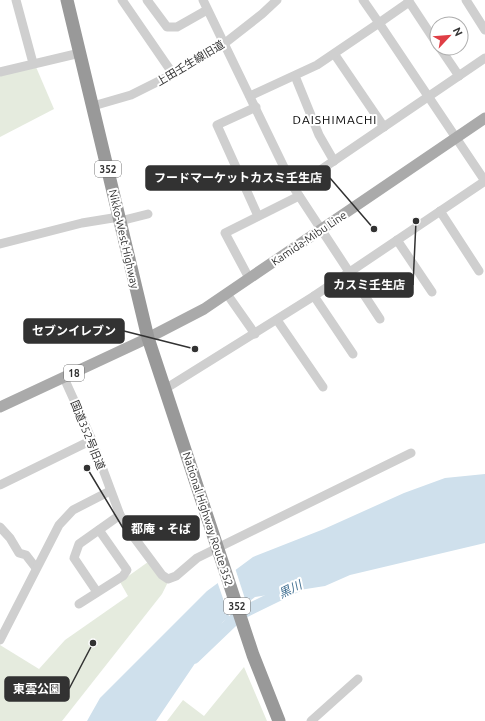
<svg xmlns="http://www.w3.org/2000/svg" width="485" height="721" font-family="Ubuntu,'Noto Sans JP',sans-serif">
<rect width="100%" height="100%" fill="#fff"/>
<g fill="#e5ebde">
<path d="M36,67l18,42 -54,28v-62z"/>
<path d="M148,562l20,20 -6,12 -100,127h-62v-76l39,24 26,-29 63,-44 -8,-14z"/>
<path d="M244,667l23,54h-100l16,-21 21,16z"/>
</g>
<path fill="#cfe0ec" d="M485,474v69l-135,32 -25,11 -70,11 -32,25 -67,99h-69l13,-23 107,-107 46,-34 71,-28 80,-36 41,-15z"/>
<path fill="#fff" d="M235,568l12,37 -17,14 -13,-38z"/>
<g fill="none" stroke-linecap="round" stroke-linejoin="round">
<path stroke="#cfe0ec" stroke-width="12" d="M194,658l46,-44 57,-28"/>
<g stroke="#cfcfcf" stroke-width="9">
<path d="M16,0l17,63"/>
<path d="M122,0l51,74"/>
<path d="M147,0l20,27h10l30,-17"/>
<path d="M203,0l91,188 86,131"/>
<path d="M363,0l16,23 30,-21"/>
<path d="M408,0l29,44"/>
<path d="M466,0l19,30"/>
<path d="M440,48l19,28"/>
<path d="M335,55l49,72"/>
<path d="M0,72l80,-19"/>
<path d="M295,76l24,59 15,26"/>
<path d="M250,96l67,-31 62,-42 106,158"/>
<path d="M93,106l38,-11 42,-21 52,-31 37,-29 15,-14"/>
<path d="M256,107l-39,18 41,91"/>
<path d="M294,188l191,-130"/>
<path d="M440,211l39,60"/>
<path d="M120,221l28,-7"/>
<path d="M397,240l35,52"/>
<path d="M0,244l82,-21 37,-6"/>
<path d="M249,278l-24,-45 74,-37"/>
<path d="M227,294l28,40"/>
<path d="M314,296l39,58"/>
<path d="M277,320l46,67"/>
<path d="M64,378l28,62 28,75 10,17 32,43 6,4 8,-3 21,-18 214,-105"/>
<path d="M165,389l149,-93 171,-115"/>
<path d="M0,485l92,-45"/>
<path d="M0,527l10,11 9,15 7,2 10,13"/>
<path d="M97,592l-23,-34 5,-14 41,-29"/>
<path d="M79,604l44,-28 4,-6 -28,-40"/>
<path d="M0,640l59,-115 14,-15 37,-19"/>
<path d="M311,721l47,-42"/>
</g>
<path stroke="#aaa" stroke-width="11" d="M0,407l148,-69 56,-29 281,-191"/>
<path stroke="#999" stroke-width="13" d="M67,0l81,338 105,317 26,66"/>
</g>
<g text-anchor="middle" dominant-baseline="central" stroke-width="4" stroke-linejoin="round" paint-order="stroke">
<g fill="#fff" stroke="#707070" stroke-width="1">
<rect x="95" y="161" width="26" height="16" rx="3"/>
<rect x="64" y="365" width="20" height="16" rx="3"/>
<rect x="224" y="598" width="26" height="16" rx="3"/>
</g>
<g font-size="10" font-weight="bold" fill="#323232">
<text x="108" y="169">352</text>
<text x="74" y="373">18</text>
<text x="237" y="606">352</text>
</g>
<g font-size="11" fill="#323232" stroke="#fff">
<text transform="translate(190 63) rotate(-31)">上田壬生線旧道</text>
<text transform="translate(309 238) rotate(-34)">Kamida-Mibu Line</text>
<text transform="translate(124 239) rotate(77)">Nikko-West Highway</text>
<text transform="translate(88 435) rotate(68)">国道352号旧道</text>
<text transform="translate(208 519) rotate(72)">National Highway Route 352</text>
</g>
<g font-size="12" letter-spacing="1" fill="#000" stroke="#fff">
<text x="335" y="119">DAISHIMACHI</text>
</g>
<g font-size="12" font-style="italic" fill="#427092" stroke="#fff">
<text transform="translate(290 589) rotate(-26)">黒川</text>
</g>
</g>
<path fill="none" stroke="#323232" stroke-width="1.5" d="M374 229L330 178M416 221L413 285M195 349L124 331M87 468L123 528M93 643L69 689"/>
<g fill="#323232" stroke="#fff" stroke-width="1.5">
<circle cx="374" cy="229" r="4"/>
<circle cx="416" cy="221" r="4"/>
<circle cx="195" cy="349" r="4"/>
<circle cx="87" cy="468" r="4"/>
<circle cx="93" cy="643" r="4"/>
</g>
<g fill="#323232" stroke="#323232" stroke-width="1.5">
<rect x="146" y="166" width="184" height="24" rx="4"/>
<rect x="325" y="273" width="88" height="24" rx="4"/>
<rect x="24" y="319" width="100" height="24" rx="4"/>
<rect x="123" y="516" width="76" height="24" rx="4"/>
<rect x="5" y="677" width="64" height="24" rx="4"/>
</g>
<g font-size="12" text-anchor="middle" font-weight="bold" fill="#fff">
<text x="238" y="182">フードマーケットカスミ壬生店</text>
<text x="369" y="289">カスミ壬生店</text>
<text x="74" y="335">セブンイレブン</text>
<text x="161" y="533">都庵・そば</text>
<text x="37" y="693">東雲公園</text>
</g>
<g transform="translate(449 36) rotate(64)"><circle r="19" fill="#ffffff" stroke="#adadad"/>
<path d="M0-3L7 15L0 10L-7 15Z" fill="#df3e45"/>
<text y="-6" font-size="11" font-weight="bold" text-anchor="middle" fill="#323232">N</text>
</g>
</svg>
